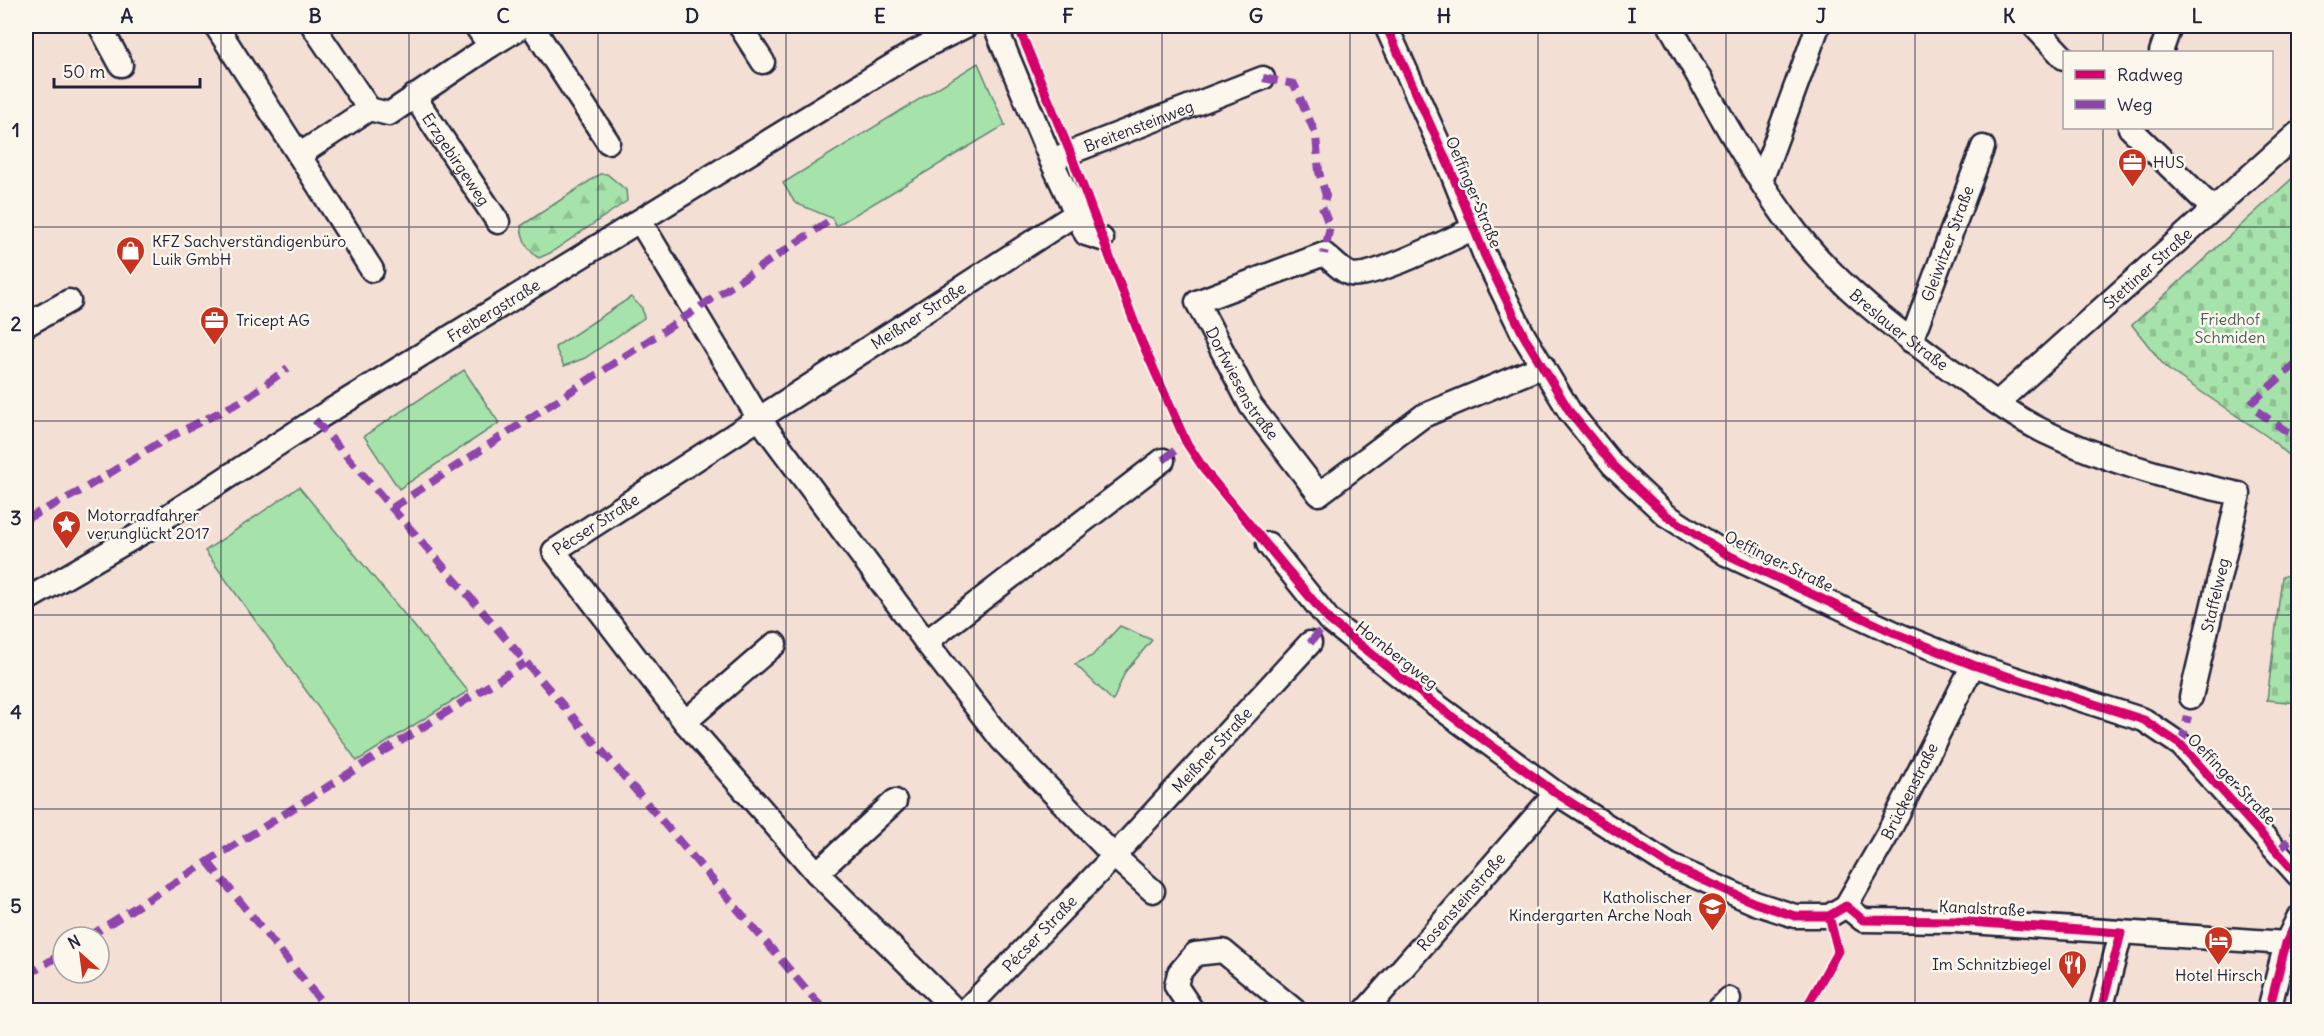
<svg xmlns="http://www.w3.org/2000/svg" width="2324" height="1036" font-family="Delius,sans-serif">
<defs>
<pattern id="forest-firs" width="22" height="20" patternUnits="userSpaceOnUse" patternTransform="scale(1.5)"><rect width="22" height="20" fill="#a6e3aa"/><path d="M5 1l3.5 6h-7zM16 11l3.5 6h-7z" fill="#8fc293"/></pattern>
<pattern id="cemetery-stones" width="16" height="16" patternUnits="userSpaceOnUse" patternTransform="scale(1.5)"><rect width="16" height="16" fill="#a6e3aa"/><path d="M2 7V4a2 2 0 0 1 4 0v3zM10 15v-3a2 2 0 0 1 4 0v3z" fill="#8fc293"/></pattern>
</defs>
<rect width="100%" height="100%" fill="#f3dfd4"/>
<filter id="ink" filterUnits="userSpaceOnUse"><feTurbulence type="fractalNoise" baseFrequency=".0167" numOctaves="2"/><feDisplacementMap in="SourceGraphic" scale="12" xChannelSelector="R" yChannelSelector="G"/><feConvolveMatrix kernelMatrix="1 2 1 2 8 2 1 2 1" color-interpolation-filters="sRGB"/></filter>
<g filter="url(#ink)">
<path fill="url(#forest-firs)" stroke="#648272" stroke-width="1.5" d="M600,174h7l19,16 1,11 -77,52 -11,5c-11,-6 -17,-20 -18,-32z"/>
<g fill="url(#cemetery-stones)" stroke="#648272" stroke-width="1.5">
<path d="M2298,173v290l-30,-26 -102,-69 -34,-43z"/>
<path d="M2298,572v131l-31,-3 15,-123z"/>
</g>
<g fill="#a6e3aa" stroke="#648272" stroke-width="1.5">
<path d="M978,63l27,62 -169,101 -4,-8 -37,-15 -12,-20z"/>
<path d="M631,297l11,11 2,10 -59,40 -21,8 -9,-19z"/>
<path d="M464,370l35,53 -100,66 -35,-53z"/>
<path d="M299,487l169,204 -111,70 -152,-210z"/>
<path d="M1120,626l32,14 -27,32 -12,29 -38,-37 17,-8z"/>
</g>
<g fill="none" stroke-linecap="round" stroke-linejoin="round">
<defs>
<g id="minor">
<path d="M100,26l21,39"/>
<path d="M216,26l83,129 70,-46 20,5 101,-68"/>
<path d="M313,26l56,83"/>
<path d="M476,26l14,20 33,-20"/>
<path d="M532,26l76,116"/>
<path d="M740,26l23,36"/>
<path d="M995,26l56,134 35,74 16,5"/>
<path d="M1386,26l65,145 34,85 39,80 46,76 43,53 53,50 60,39 173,81 74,30 171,55 37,25 117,130"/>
<path id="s1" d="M1670,26c37,65 73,133 117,194 46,64 112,112 175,158 26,19 54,40 83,54 62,30 127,48 194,62l-48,203"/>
<path d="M2034,26l30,32"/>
<path d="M2161,52l9,-26"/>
<path id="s2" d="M414,96l84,126"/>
<path d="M2130,128l82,80"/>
<path d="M299,155l73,115"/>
<path id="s3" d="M1051,160l212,-82"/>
<path d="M1761,181l57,-155"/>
<path d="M640,221l118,196 168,225 75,97 113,117 39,35"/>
<path id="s4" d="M1473,229c-23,10 -102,51 -123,45 -9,-3 -18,-14 -26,-20l-127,48 54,104 68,88 104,-78 120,-50"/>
<path d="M26,325l43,-24"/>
<path id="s5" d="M1911,341l72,-194"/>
<path id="s6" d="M1997,403l301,-270"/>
<path id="s7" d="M1268,544l61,76 102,81 125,92 113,72 86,38 40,13h34l17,-10 41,-71 86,-170"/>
<path id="s8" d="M26,600l119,-69 170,-111 599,-368 52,-26"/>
<path d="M926,642l237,-182"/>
<path d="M685,722l90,-78"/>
<path d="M817,873l78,-72"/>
<path d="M1846,906l17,14 92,1 331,22"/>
<path id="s9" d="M955,1010l-138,-137 -132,-151 -131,-171 523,-338"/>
<path id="s10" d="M966,1010l148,-154 196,-213"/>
<path d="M1192,1010l-16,-24 3,-13 16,-19 28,-3 71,59"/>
<path id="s11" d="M1366,1010l190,-217"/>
<path d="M1718,1010l11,-11"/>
<path d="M2101,1010l20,-77"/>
<path d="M2269,1010l17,-67 12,-25"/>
</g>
</defs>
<use href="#minor" stroke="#22223b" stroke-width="27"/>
<use href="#minor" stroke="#fbf7ec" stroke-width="22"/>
<g stroke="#8e44ad" stroke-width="8" stroke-dasharray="15 8" stroke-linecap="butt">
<path d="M1263,78l31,6 22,51 3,37 7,24 -4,11 8,20 -6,27"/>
<path d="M2251,403l47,-41"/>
<path d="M2257,411l41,28"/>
<path d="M315,420l161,184 348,406"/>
<path d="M1163,460l23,-18"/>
<path d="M392,508l302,-197 138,-92"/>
<path d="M26,519l51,-26 87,-53 80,-40 44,-32"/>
<path d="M1310,643l19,-23"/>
<path d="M2181,745l7,-29"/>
<path d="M2278,851l16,-15 3,-31h1"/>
<path d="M208,862l120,148"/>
<path d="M88,937l437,-274"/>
<path d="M26,976l37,-23"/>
</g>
<defs>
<g id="cycleway">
<path d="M1018,26l52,126 71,188 45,102 20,30 123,148 102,81 125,92 113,72 86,38 40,13h34l17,-10 17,14 92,1 166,12 -20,77"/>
<path d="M1386,26l65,145 34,85 39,80 46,76 43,53 53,50 60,39 173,81 74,30 171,55 37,25 117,130"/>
<path d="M1805,1010l33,-59 -9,-35"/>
<path d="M2269,1010l17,-67 12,-25"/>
</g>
</defs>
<use href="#cycleway" stroke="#fbf7ec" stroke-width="13"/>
<use href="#cycleway" stroke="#d6006c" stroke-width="9"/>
</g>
</g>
<path fill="none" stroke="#22223b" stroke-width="1.5" stroke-opacity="0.55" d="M221,26v984M409,26v984M598,26v984M786,26v984M974,26v984M1162,26v984M1350,26v984M1538,26v984M1726,26v984M1915,26v984M2103,26v26M2103,128v882M26,227h2272M26,421h2272M26,615h2272M26,809h2272"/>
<defs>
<symbol id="office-pin" viewBox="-11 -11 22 30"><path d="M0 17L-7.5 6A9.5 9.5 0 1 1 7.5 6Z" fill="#c8321e" stroke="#fbf7ec"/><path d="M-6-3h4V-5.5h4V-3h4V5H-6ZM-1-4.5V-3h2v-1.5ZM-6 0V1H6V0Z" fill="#fff"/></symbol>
<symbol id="shop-pin" viewBox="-11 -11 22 30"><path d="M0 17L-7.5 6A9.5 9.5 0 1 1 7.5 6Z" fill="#c8321e" stroke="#fbf7ec"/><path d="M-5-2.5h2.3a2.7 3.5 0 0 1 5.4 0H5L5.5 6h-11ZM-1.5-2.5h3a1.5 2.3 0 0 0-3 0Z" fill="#fff"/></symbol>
<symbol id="sight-pin" viewBox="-11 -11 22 30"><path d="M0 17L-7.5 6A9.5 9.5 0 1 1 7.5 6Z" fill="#c8321e" stroke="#fbf7ec"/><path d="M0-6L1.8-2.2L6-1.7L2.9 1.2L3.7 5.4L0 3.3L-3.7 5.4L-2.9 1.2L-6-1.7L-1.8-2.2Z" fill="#fff"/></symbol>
<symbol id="school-pin" viewBox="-11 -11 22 30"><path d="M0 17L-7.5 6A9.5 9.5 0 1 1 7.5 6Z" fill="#c8321e" stroke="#fbf7ec"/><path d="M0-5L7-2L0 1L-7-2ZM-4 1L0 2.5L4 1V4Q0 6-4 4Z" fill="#fff"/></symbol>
<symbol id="hotel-pin" viewBox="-11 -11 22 30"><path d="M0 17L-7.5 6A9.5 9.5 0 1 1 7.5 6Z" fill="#c8321e" stroke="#fbf7ec"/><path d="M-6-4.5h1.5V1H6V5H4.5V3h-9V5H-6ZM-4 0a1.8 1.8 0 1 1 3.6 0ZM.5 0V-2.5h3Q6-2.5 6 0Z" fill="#fff"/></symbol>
<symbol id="restaurant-pin" viewBox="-11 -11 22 30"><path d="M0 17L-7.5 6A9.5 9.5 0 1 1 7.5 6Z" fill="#c8321e" stroke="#fbf7ec"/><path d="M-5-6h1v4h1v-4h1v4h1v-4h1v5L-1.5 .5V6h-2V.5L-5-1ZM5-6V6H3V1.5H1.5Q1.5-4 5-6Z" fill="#fff"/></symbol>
</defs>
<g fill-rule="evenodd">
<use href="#office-pin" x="2116" y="146" width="33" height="45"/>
<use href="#shop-pin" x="114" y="234" width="33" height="45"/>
<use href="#office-pin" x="198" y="304" width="33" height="45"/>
<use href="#sight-pin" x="50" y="508" width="33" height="45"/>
<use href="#school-pin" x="1696" y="890" width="33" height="45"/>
<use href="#hotel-pin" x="2202" y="924" width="33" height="45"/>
<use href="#restaurant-pin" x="2056" y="948" width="33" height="45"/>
</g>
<g text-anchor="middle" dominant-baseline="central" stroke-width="5" stroke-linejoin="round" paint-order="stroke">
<g font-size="16" fill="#22223b" stroke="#fbf7ec">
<text stroke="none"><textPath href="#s3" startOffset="94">Breitensteinweg</textPath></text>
<text stroke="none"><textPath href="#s2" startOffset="76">Erzgebirgeweg</textPath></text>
<text transform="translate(1474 192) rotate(67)">Oeffinger Straße</text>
<text stroke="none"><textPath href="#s5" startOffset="104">Gleiwitzer Straße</textPath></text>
<text stroke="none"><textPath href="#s6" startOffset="202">Stettiner Straße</textPath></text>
<text stroke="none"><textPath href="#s8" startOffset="550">Freibergstraße</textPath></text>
<text stroke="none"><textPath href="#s9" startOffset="1044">Meißner Straße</textPath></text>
<text stroke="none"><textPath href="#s1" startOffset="384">Breslauer Straße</textPath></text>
<text stroke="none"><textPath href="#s4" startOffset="394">Dorfwiesenstraße</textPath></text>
<text stroke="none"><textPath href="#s9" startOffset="660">Pécser Straße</textPath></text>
<text transform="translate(1779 561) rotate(26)">Oeffinger Straße</text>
<text transform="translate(2215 595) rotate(-77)">Staffelweg</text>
<text transform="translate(1397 655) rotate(38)">Hornbergweg</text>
<text stroke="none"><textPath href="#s10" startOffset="358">Meißner Straße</textPath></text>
<text transform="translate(2232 779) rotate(46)">Oeffinger Straße</text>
<text stroke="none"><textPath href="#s7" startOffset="838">Brückenstraße</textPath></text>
<text stroke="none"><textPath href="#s11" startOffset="144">Rosensteinstraße</textPath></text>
<text transform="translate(1982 908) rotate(3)">Kanalstraße</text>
<text stroke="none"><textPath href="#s10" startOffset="106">Pécser Straße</textPath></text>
</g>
<g font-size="16" fill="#22223b" stroke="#fbf7ec" text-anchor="start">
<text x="2153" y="162">HUS</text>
<text x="152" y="241">KFZ Sachverständigenbüro<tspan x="152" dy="18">Luik GmbH</tspan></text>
<text x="236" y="320">Tricept AG</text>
<text x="87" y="515">Motorradfahrer<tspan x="87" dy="18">verunglückt 2017</tspan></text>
<text x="1692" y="897" text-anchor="end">Katholischer<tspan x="1692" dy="18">Kindergarten Arche Noah</tspan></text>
<text x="2051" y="964" text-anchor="end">Im Schnitzbiegel</text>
<text x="2219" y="975" text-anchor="middle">Hotel Hirsch</text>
</g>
<g font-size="16" fill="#4a5c5c" stroke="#fbf7ec">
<text x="2230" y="319">Friedhof<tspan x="2230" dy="18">Schmiden</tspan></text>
</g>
</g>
<rect width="2324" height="1036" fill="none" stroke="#fbf7ec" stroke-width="66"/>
<rect x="2063" y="51" width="210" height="78" fill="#fbf7ec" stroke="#a4a2a5" stroke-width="1.5"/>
<rect x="2075" y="70" width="30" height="9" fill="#d6006c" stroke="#a4a2a5" stroke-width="1.5"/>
<text x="2117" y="81" font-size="18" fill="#22223b">Radweg</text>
<rect x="2075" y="100" width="30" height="9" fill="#8e44ad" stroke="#a4a2a5" stroke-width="1.5"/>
<text x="2117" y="111" font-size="18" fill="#22223b">Weg</text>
<g transform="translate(81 955) rotate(332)"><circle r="28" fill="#fbf7ec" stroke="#a4a2a5" stroke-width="1.5"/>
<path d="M0-4.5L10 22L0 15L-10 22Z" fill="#c8321e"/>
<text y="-9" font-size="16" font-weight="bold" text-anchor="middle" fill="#22223b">N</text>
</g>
<path d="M54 78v9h146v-9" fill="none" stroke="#22223b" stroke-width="3"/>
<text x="63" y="78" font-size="18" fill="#22223b" stroke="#fbf7ec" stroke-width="4.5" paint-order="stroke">50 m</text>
<rect x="33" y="33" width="2258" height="970" fill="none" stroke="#22223b" stroke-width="2"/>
<g font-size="20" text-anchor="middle" font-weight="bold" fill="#22223b">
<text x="127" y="23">A</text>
<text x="315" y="23">B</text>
<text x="503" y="23">C</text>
<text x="692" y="23">D</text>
<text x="880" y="23">E</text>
<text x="1068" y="23">F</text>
<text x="1256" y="23">G</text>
<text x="1444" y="23">H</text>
<text x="1632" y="23">I</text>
<text x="1821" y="23">J</text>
<text x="2009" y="23">K</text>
<text x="2197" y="23">L</text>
<text x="16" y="137">1</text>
<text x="16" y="331">2</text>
<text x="16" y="525">3</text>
<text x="16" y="719">4</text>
<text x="16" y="913">5</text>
</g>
</svg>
